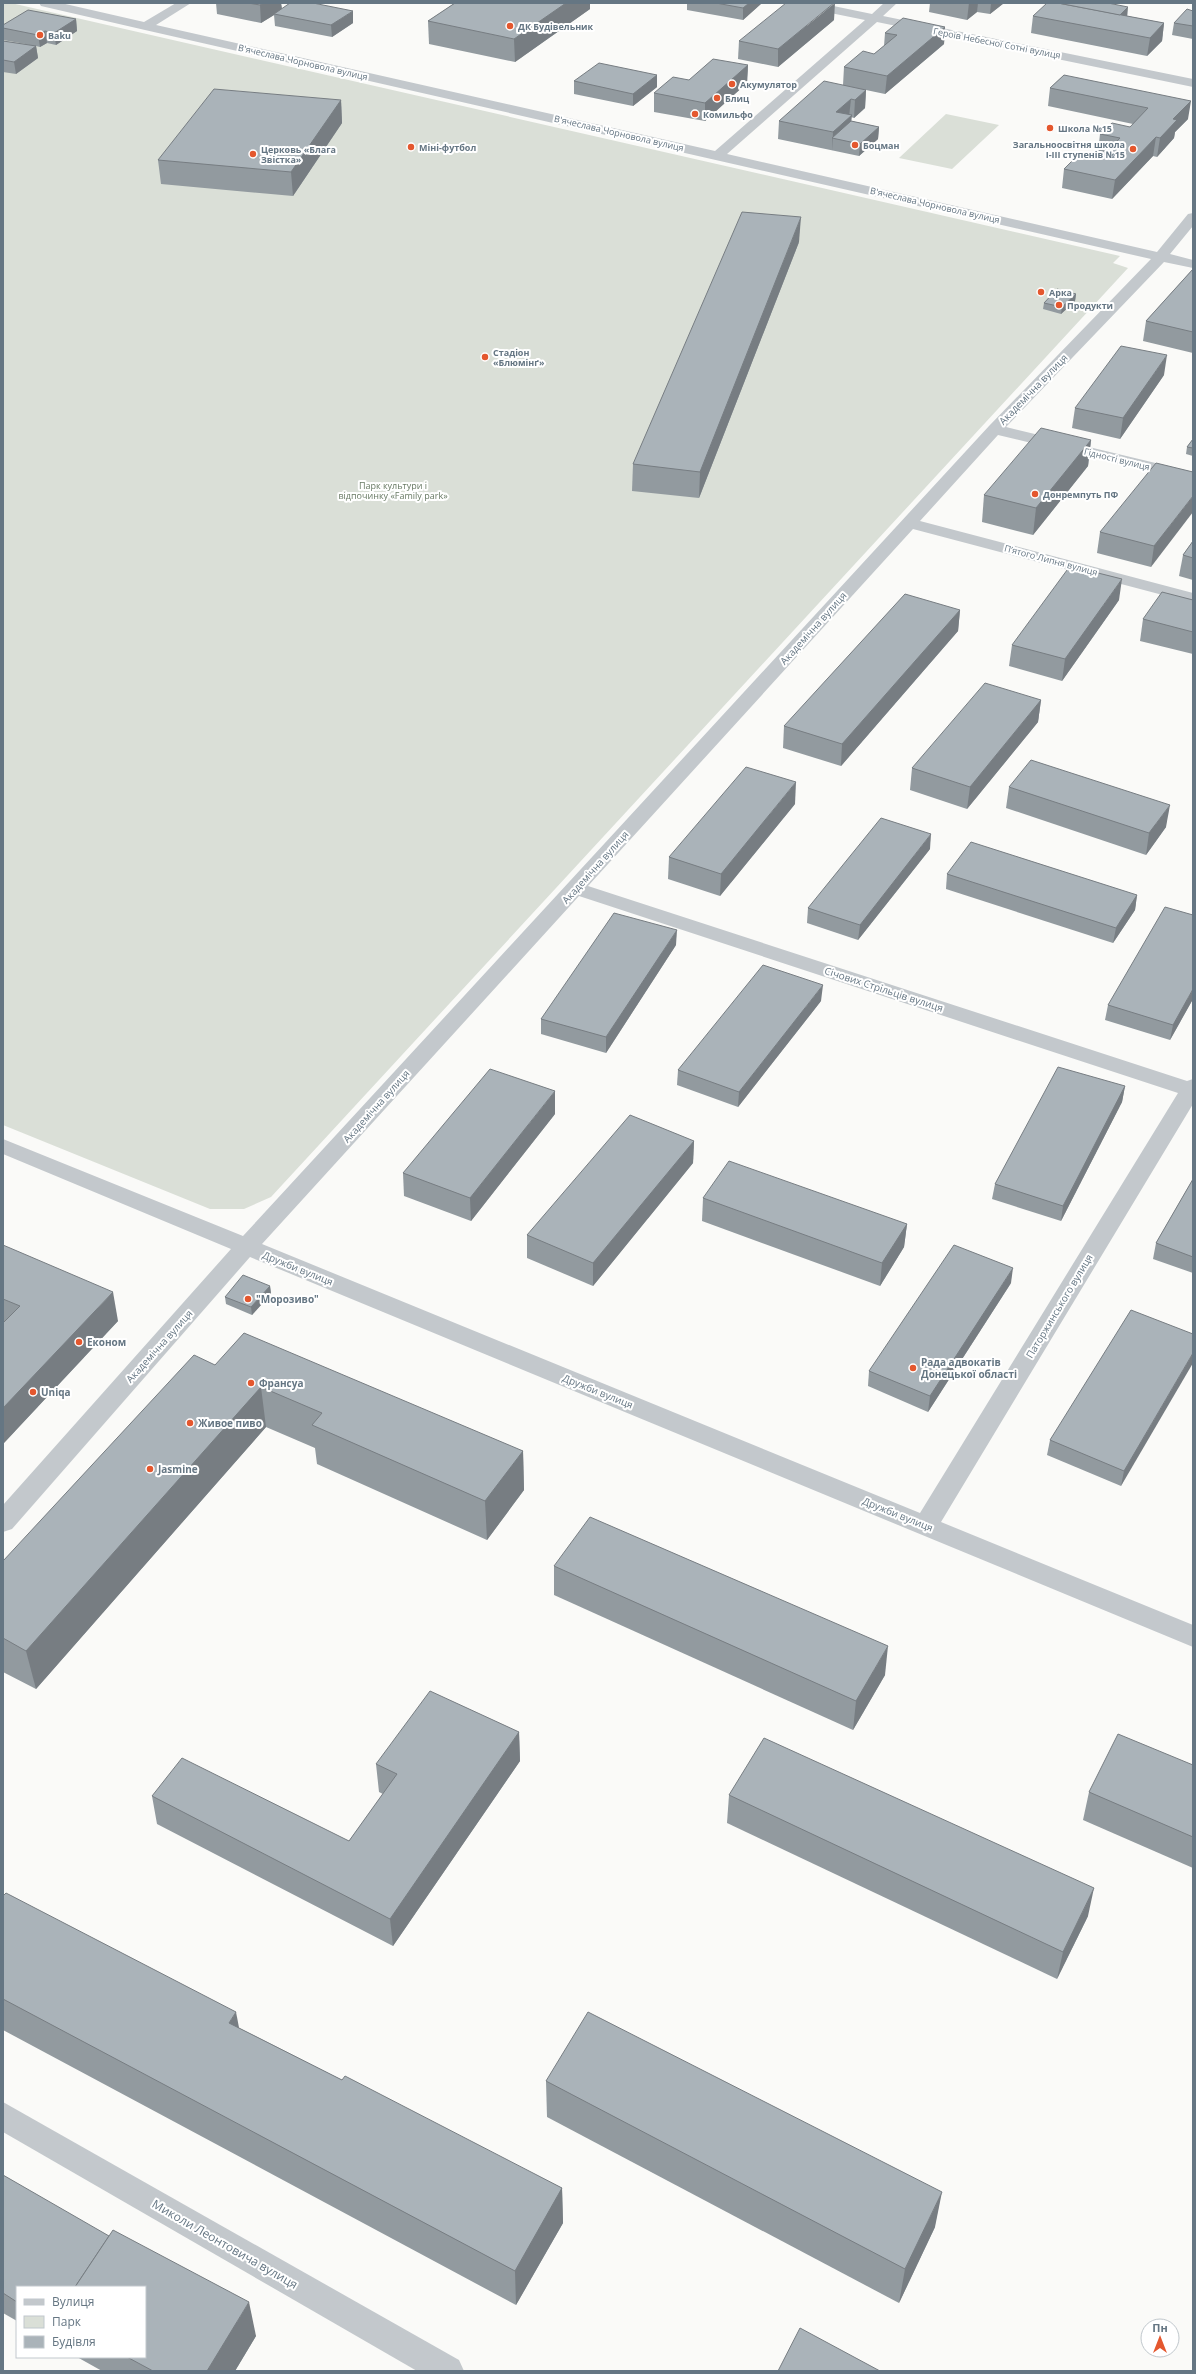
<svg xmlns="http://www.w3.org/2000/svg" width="1196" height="2374" font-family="'Open Sans',sans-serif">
<rect width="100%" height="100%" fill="#fafaf8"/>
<g fill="#dadfd7">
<path d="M3,3h8l1109,253 -7,7 15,5 -857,929 -27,12h-34l-207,-84z"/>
<path d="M946,114l53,11 -47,44 -53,-11z"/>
</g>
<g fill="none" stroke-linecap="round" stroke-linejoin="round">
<g fill="#c3c8cc" fill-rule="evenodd">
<path d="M39,3h22l83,19 32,-19h15l-35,22 559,126 150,-131 -64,-13 -6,-4h24l53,11 12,-11h13l-14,13 310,63v8l-316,-65 -150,132 430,98 31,-38 5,-1v13l-23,28 23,6v8l-29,-6 -158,165 187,45v10l-195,-47 -78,86 273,72v10l-280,-74 -325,357 599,195 6,-2v25l-252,418 252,103v22l-943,-390 -238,272 -9,3v-27l228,-256 -228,-95v-15l240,97 746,-810 162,-167 -1006,-229 -104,-24zM579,896l599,197 -258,420 -658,-269z"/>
<path d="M3,2102l456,258 5,11h-47l-414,-239z"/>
</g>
</g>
<g fill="#929a9f">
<path d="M216,3h65l1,6 71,14 -21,14 -57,-11 -1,-11 -13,8 -44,-9z"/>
<path d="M455,3h135v6l-75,53 -86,-18 -1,-23z"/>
<path d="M687,3h75l-19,17 -56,-10z"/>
<path d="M930,3h74l-14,11 -13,-2 -10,8 -38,-8z"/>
<path d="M1193,11v28l-21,-4 2,-12z"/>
<path d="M1033,16h94l37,7 -2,18 -15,15 -116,-23z"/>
<path d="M76,19l1,12 -21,14 -9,-2 -7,4 -4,-1 2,12 -22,16 -13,-2v-31l28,4 -28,-5v-15z"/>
<path d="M834,20l-56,47 -40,-8 1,-18z"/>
<path d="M945,27l-1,17 -59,50 -19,-4 -1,18 -11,10 -3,-1v4l28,6 -1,12 -19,17 -81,-17 1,-18 64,-36 1,-18 30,-13 10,-8 1,-13z"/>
<path d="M748,65l-1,18 -42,38 -51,-9v-19l35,-13z"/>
<path d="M657,75v12l-24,19 -59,-12v-13z"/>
<path d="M1064,75l124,44 -13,13 -1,6 -17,19 -4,-1 -41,43 -50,-11 2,-19 36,-10 4,-5 -6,-1 2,-19 30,-7 3,-3 -85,-18 2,-18z"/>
<path d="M341,100l1,23 -49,73 -132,-12 -3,-24z"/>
<path d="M799,242l-100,256 -67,-7 1,-27z"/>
<path d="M1193,269v84l-50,-12 3,-20z"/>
<path d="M1076,294l-1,7 -14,13 -18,-5 1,-6z"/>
<path d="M1164,375l-44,64 -48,-11 3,-20z"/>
<path d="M1193,439v17l-7,-2 1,-7z"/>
<path d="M1091,440l-3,26 -55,69 -51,-13 2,-27z"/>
<path d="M1193,472l-42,95 -54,-14 3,-21z"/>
<path d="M1193,541v39l-14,-4 4,-21z"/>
<path d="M1119,600l-57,81 -53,-15 3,-21z"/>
<path d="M1193,600v54l-53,-13 3,-22z"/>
<path d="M960,610l-2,21 -117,135 -58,-18 1,-22z"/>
<path d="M1041,700l-3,22 -71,87 -57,-19 2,-22z"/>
<path d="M1009,787l157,40 -20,28 -140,-47z"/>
<path d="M795,804l-75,92 -52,-17 1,-22z"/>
<path d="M930,849l-72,91 -51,-17 1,-15z"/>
<path d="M947,874l190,21 -2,15 -22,33 -167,-54z"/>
<path d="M676,945l-70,108 -65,-19v-15z"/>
<path d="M1193,999l-23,41 -65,-20 3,-15z"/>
<path d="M821,1001l-83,106 -61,-22 1,-15z"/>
<path d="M1125,1086l-3,16 -61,119 -69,-22 3,-15z"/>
<path d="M555,1114l-84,107 -67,-25 -1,-23z"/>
<path d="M694,1141l-1,22 -100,123 -66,-28v-23z"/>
<path d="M1193,1179v94l-40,-14 3,-16z"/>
<path d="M703,1198l204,26 -3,23 -24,39 -178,-65z"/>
<path d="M3,1245l115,76 -115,123z"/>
<path d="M1011,1283l-83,129 -60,-26 1,-15z"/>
<path d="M270,1286l1,8 -19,21 -26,-11 -1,-7z"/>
<path d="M1193,1334l-72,152 -74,-31 3,-15z"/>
<path d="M215,1365l308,86 1,39 -37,50 -170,-76 -2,-16 -49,-21 -230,262 -33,-17v-111z"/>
<path d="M554,1566l331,109 -32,55 -299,-135z"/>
<path d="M519,1732l1,29 -127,185 -236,-122 -5,-28 197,45 34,-47 -4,-2 -3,-28z"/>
<path d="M1193,1765v103l-110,-48 6,-28z"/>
<path d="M729,1795l359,121 -31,63 -330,-156z"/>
<path d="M3,1896l236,132 103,52 220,108 1,35 -47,82 -513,-275z"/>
<path d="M546,2081l389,146 -36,76 -352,-186z"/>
<path d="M3,2175l253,161 -21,35h-133l-25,-14h68l-128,-70v34l-14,-8z"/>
</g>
<g fill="#777d82">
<path d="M263,3h18l1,7 -8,4v1l-13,8 -1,-18z"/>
<path d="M566,3h24v6l-75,53 -1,-23z"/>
<path d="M749,3h13l-19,17v-12z"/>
<path d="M835,3l-1,17 -56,47v-18z"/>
<path d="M969,3h9l-1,9 -10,8z"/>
<path d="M991,3h13l-14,11z"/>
<path d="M1128,7l-1,12 -8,-3z"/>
<path d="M353,11v12l-21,14 -1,-12z"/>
<path d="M76,19l1,12 -21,14 -2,-12z"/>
<path d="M1164,23l-2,18 -15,15 3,-18z"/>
<path d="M945,27l-1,17 -59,50 2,-18z"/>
<path d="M45,31l2,12 -7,4 -2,-12z"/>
<path d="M36,46l2,12 -22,16 -2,-12z"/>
<path d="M748,65l-1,18 -42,38v-18z"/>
<path d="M657,75v12l-24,19v-12z"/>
<path d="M866,90l-1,18 -11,10 1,-18z"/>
<path d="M851,99l-2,18 -13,-5z"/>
<path d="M341,100l1,23 -49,73 -2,-24z"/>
<path d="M1191,101l-3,18 -13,13 -1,6 -17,19 3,-19 13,-19z"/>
<path d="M852,115l-2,19 -18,4v13l1,-19z"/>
<path d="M879,127l-1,12 -19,17 1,-12z"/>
<path d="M1156,137l-3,19 -41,43 3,-19z"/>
<path d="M801,217l-2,25 -100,256 1,-26z"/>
<path d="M1076,294l-1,7 -14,13 1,-7z"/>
<path d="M1167,355l-3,20 -44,64 3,-21z"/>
<path d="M1091,440l-3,26 -55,69 3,-27z"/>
<path d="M1193,496v16l-42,55 3,-21z"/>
<path d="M1122,579l-3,21 -57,81 3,-22z"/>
<path d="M960,610l-2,21 -117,135 1,-22z"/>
<path d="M1041,700l-3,22 -71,87 3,-22z"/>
<path d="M796,782l-1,22 -75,92 1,-22z"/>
<path d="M1170,805l-4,22 -20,28 3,-22z"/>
<path d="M931,834l-1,15 -72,91 2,-15z"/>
<path d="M1137,895l-2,15 -22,33 3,-15z"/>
<path d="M677,930l-1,15 -70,108v-16z"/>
<path d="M823,985l-2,16 -83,106 1,-15z"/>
<path d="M1193,989v10l-23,41 3,-15z"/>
<path d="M1125,1086l-3,16 -61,119 2,-15z"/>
<path d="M555,1091v23l-84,107 -1,-23z"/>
<path d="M694,1141l-1,22 -100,123v-23z"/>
<path d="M907,1224l-3,23 -24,39 2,-23z"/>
<path d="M1013,1268l-2,15 -83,129 2,-16z"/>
<path d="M270,1286l1,8 -19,21 -1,-8z"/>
<path d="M113,1292l5,29 -115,123v-36z"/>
<path d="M1193,1353v10l-72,123 3,-15z"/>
<path d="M261,1387l5,40 -230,262 -10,-38z"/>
<path d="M523,1451l1,39 -37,50 -2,-39z"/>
<path d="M888,1646l-3,29 -32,55 3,-29z"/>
<path d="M519,1732l1,29 -127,185 -3,-27z"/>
<path d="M1094,1888l-6,28 -31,63 6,-27z"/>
<path d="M236,2012l7,36 -14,-25z"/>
<path d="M562,2188l1,35 -47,82 -1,-34z"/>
<path d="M942,2192l-7,35 -36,76 6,-34z"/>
<path d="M249,2302l7,34 -21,35h-28z"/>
</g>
<g fill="#aab3b9" stroke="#777d82">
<path d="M248,3h15l-3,2z"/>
<path d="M290,3h23l40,8 -22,14 -57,-11z"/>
<path d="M455,3h111l-52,36 -86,-18z"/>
<path d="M716,3h33l-6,5z"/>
<path d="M786,3h48l-56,46 -39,-8z"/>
<path d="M1047,3h11l106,20 -14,15 -117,-22z"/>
<path d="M1058,3h50l20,4 -8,8z"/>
<path d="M1187,9l6,2v15l-19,-3z"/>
<path d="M28,10l48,9 -22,14 -9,-2 -7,4 -35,-7v-3z"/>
<path d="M903,18l42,9 -58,49 -43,-9 19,-16 11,3 23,-19 -12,-2z"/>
<path d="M3,41l33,5 -22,16 -11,-2z"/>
<path d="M713,59l35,6 -43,38 -51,-10 19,-16 16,3z"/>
<path d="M599,63l58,12 -24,19 -59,-13z"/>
<path d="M1064,75l127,26 -18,18 4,1 -17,18 -4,-1 -41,43 -51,-11 15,-15 21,5 20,-21 -20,-4 12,-11 18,4 18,-19 -98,-20z"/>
<path d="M824,81l42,9 -11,10 -4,-1 -15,13 16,3 -19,17 -54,-11z"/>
<path d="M214,89l127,11 -50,72 -133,-12z"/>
<path d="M851,121l28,6 -19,17 -28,-6z"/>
<path d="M742,212l59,5 -101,255 -67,-8z"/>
<path d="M1193,269v63l-47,-11z"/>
<path d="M1057,289l19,5 -14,13 -18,-4z"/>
<path d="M1121,346l46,9 -44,63 -48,-10z"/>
<path d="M1041,428l50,12 -55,68 -52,-13z"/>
<path d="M1193,439v9l-6,-1z"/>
<path d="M1156,463l37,9v24l-39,50 -54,-14z"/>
<path d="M1193,541v17l-10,-3z"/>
<path d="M1070,566l52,13 -57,80 -53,-14z"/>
<path d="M1162,592l31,8v32l-50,-13z"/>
<path d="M905,594l55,16 -118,134 -58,-18z"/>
<path d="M985,683l56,17 -71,87 -58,-19z"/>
<path d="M1031,760l139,45 -21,28 -140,-46z"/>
<path d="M746,767l50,15 -75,92 -52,-17z"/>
<path d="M881,818l50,16 -71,91 -52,-17z"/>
<path d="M971,842l166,53 -21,33 -169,-54z"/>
<path d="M1165,907l28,8v74l-20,36 -65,-20z"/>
<path d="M614,913l63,17 -71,107 -65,-18z"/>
<path d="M763,965l60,20 -84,107 -61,-22z"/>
<path d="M1058,1067l67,19 -62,120 -68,-22z"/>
<path d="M490,1069l65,22 -85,107 -67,-25z"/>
<path d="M630,1115l64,26 -101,122 -66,-28z"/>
<path d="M729,1161l178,63 -25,39 -179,-65z"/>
<path d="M1193,1179v78l-37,-14z"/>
<path d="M3,1245l110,47 -110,116v-85l17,-17 -17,-7z"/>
<path d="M954,1245l59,23 -83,128 -61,-25z"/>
<path d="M243,1275l27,11 -19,21 -26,-10z"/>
<path d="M1131,1310l62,24v19l-69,118 -74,-31z"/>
<path d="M244,1333l279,118 -38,50 -173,-76 10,-12 -61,-26 -235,264 -23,-13v-77l191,-206 21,10z"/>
<path d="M590,1517l298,129 -32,55 -302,-135z"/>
<path d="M430,1691l89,41 -129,187 -238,-123 30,-38 167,83 48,-67 -21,-10z"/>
<path d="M1118,1734l75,31v72l-104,-45z"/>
<path d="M764,1738l330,150 -31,64 -334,-157z"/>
<path d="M6,1893l230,119 -7,11 113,57 3,-4 217,112 -47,83 -512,-272v-103z"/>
<path d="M588,2012l354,180 -37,77 -359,-188z"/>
<path d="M3,2175l106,61 -34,51h-58v15l-14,-9z"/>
<path d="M113,2230l136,72 -42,69h-54l-26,-14h18v-70h-70z"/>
<path d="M800,2328l80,43h-102z"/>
</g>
<g fill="#e4572e" stroke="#fff" stroke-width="1.5">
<circle cx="510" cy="26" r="4"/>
<circle cx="40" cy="35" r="4"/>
<circle cx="732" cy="84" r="4"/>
<circle cx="717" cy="98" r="4"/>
<circle cx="695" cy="114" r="4"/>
<circle cx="1050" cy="128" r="4"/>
<circle cx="855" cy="145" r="4"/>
<circle cx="411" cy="147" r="4"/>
<circle cx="1133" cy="149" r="4"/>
<circle cx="253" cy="154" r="4"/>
<circle cx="1041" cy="292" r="4"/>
<circle cx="1059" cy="305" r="4"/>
<circle cx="485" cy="357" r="4"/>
<circle cx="1035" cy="494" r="4"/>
<circle cx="248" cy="1299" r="4"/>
<circle cx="79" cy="1342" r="4"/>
<circle cx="913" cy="1368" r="4"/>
<circle cx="251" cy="1383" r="4"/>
<circle cx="33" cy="1392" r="4"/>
<circle cx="190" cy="1423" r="4"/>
<circle cx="150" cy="1469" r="4"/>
</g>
<g text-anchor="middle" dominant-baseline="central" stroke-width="4" stroke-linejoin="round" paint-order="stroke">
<g font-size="9" font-weight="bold" fill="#657683" stroke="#fff" text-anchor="start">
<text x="518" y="26">ДК Будівельник</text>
<text x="48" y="35">Baku</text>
<text x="740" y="84">Акумулятор</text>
<text x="725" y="98">Блиц</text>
<text x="703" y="114">Комильфо</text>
<text x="1058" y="128">Школа №15</text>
<text x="1125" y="144" text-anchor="end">Загальноосвітня школа<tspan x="1125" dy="10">І-ІІІ ступенів №15</tspan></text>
<text x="863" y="145">Боцман</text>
<text x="419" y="147">Міні-футбол</text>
<text x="261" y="149">Церковь «Блага<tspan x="261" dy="10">Звістка»</tspan></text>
<text x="1049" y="292">Арка</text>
<text x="1067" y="305">Продукти</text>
<text x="493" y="352">Стадіон<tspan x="493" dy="10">«Блюмінґ»</tspan></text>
<text x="1043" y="494">Донремпуть ПФ</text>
</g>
<g font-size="9" fill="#657683" stroke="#fff">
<text transform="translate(997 43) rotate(11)">Героїв Небесної Сотні вулиця</text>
<text transform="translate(303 62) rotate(13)">В'ячеслава Чорновола вулиця</text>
<text transform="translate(619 133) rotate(13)">В'ячеслава Чорновола вулиця</text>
<text transform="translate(935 205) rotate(13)">В'ячеслава Чорновола вулиця</text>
<text transform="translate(1117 459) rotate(14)">Гідності вулиця</text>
<text transform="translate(1051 560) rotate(15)">П’ятого Липня вулиця</text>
</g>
<g font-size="9" fill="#687a64" stroke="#fff">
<text x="393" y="485">Парк культури і<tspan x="393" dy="10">відпочинку «Family park»</tspan></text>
</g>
<g font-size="10" fill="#657683" stroke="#fff">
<text transform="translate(1033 389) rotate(-46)">Академічна вулиця</text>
<text transform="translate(813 628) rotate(-48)">Академічна вулиця</text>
<text transform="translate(595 867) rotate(-48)">Академічна вулиця</text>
<text transform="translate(884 989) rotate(18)">Січових Стрільців вулиця</text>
<text transform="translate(376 1106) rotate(-48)">Академічна вулиця</text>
<text transform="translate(298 1268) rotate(22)">Дружби вулиця</text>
<text transform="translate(1059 1306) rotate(-59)">Паторжинського вулиця</text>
<text transform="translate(159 1346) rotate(-48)">Академічна вулиця</text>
<text transform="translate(598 1391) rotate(22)">Дружби вулиця</text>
<text transform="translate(898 1514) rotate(22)">Дружби вулиця</text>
</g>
<g font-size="10" font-weight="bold" fill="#657683" stroke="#fff" text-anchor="start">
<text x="256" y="1299">"Морозиво"</text>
<text x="87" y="1342">Економ</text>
<text x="921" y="1362">Рада адвокатів<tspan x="921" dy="12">Донецької області</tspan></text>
<text x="259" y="1383">Франсуа</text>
<text x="41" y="1392">Uniqa</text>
<text x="198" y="1423">Живое пиво</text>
<text x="158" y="1469">Jasmine</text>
</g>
<g font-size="12" fill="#657683" stroke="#fff">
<text transform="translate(225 2244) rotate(30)">Миколи Леонтовича вулиця</text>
</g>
</g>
<rect width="1196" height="2374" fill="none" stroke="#657683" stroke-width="8"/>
<rect x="16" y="2286" width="130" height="72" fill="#ffffff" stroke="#c1c8cd"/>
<rect x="24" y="2299" width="20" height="6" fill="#c3c8cc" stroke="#c1c8cd"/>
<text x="52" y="2306" font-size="12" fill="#657683">Вулиця</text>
<rect x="24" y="2316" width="20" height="12" fill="#dadfd7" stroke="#c1c8cd"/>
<text x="52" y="2326" font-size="12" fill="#657683">Парк</text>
<rect x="24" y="2336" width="20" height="12" fill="#aab3b9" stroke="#c1c8cd"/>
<text x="52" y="2346" font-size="12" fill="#657683">Будівля</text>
<g transform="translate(1160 2338)"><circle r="19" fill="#ffffff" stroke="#c1c8cd"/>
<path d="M0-3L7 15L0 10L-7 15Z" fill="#e4572e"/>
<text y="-6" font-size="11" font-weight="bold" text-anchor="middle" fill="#657683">Пн</text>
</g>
</svg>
